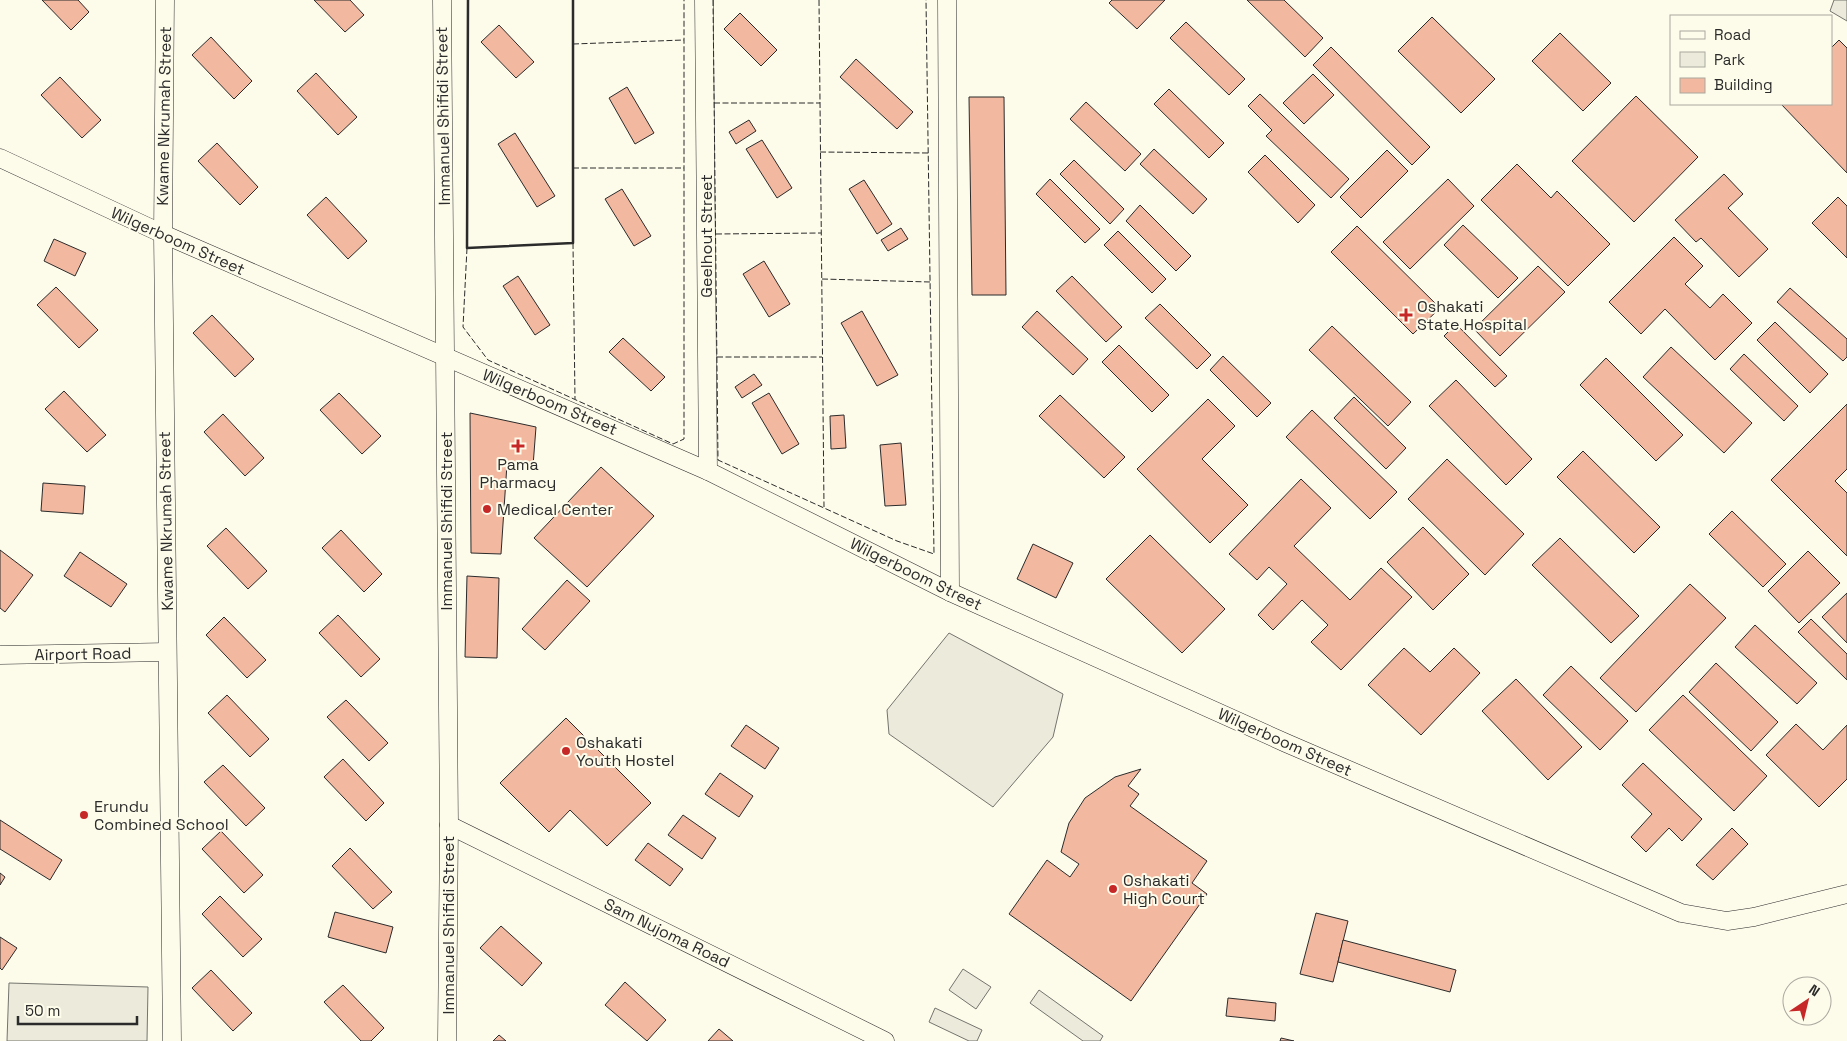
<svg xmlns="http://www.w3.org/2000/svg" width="1847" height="1041" font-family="'Space Grotesk',sans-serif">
<rect width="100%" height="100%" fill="#fdfbea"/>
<g fill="#ecebdb" stroke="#74746e">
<path d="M1834,0h13v21l-17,-10z"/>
<path d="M9,983l139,4 -1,54h-140z"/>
</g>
<g fill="#eceadb" stroke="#74746e">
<path d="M949,633l114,61 -10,43 -60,70 -104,-73 -2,-24z"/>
<path d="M963,969l28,18 -15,22 -27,-19z"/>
<path d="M1039,990l64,46 -3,5h-17l-53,-38z"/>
<path d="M935,1008l47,22 -5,11h-8l-40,-19z"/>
</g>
<g fill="#f2b8a0" stroke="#2b2b2b">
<path d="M42,0h36l11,12 -18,18z"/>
<path d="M314,0h36l14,15 -19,17z"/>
<path d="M1112,0h53l-28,29 -28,-26z"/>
<path d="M1247,0h37l39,38 -18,19z"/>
<path d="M740,13l37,37 -16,16 -37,-37z"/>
<path d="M1432,17l63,62 -34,34 -63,-62z"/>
<path d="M1186,22l59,57 -16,16 -59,-57z"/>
<path d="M499,25l35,37 -18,16 -35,-36z"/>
<path d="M1560,33l51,50 -28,28 -51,-50z"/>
<path d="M211,37l41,44 -18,18 -42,-44z"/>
<path d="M1839,40l8,8v125l-66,-69h50v-56z"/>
<path d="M1331,47l99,100 -18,18 -99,-100z"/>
<path d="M856,59l57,53 -16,17 -57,-52z"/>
<path d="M316,73l41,44 -19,18 -41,-44z"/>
<path d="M1313,74l21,21 -30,29 -21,-21z"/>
<path d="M60,77l41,43 -19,18 -41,-43z"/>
<path d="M627,87l27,46 -19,11 -26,-46z"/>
<path d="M1169,89l55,54 -15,15 -55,-54z"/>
<path d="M1260,94l89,85 -18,19 -65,-62 6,-6 -24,-24z"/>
<path d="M1636,96l62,61 -64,65 -62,-61z"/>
<path d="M969,97h35l2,198h-34z"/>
<path d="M1086,102l55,52 -16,17 -55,-52z"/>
<path d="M749,120l7,11 -20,13 -7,-12z"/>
<path d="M515,133l40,63 -18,11 -39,-63z"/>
<path d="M762,140l30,48 -15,10 -31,-49z"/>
<path d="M217,143l41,44 -18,18 -42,-44z"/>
<path d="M1154,149l53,50 -14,15 -53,-50z"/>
<path d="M1387,150l21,21 -47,47 -21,-21z"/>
<path d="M1265,155l50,50 -17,18 -50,-51z"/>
<path d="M1074,160l50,49 -14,15 -50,-50z"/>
<path d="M1517,164l34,34 6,-7 53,53 -42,42 -87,-86z"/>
<path d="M1724,174l19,20 -15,14 40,41 -29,28 -38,-39 -5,4 -21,-22z"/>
<path d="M1050,179l50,50 -15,14 -49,-49z"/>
<path d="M1448,179l26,27 -64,63 -27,-27z"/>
<path d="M864,180l28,44 -15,10 -28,-45z"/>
<path d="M622,189l29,47 -17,10 -29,-47z"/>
<path d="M326,197l41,44 -19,18 -41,-44z"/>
<path d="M1838,197l9,9v52l-35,-35z"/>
<path d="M1140,205l51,51 -15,15 -50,-50z"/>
<path d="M1463,225l55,53 -20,20 -54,-53z"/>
<path d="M1357,226l83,82 -27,26 -82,-82z"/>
<path d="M901,228l7,11 -20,12 -7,-11z"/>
<path d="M1118,231l48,48 -14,14 -48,-48z"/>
<path d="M1674,237l29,29 -18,18 25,24 13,-14 29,29 -37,37 -50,-51 -24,25 -32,-32z"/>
<path d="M54,239l32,14 -11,23 -31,-15z"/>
<path d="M764,261l26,43 -21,13 -26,-43z"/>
<path d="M1538,266l27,26 -65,64 -26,-27z"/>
<path d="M518,276l32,49 -15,10 -32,-49z"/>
<path d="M1072,276l50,51 -16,15 -50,-51z"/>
<path d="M56,287l42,43 -19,18 -42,-43z"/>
<path d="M1790,288l57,51v18l-4,4 -66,-59z"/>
<path d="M1160,304l51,51 -14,14 -52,-51z"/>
<path d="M862,311l36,64 -21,11 -36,-63z"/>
<path d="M1037,311l51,48 -15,16 -51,-48z"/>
<path d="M212,315l42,44 -19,18 -42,-44z"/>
<path d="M1775,322l53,52 -18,19 -53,-53z"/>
<path d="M1456,324l51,52 -12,11 -51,-51z"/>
<path d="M1332,326l79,76 -23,24 -79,-76z"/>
<path d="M623,338l42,39 -14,14 -42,-39z"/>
<path d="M1119,345l50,50 -17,17 -50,-50z"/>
<path d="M1671,347l81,76 -28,30 -81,-76z"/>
<path d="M1744,354l54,52 -14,15 -54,-52z"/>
<path d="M1223,356l48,47 -14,14 -47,-47z"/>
<path d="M1606,358l77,77 -27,26 -76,-76z"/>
<path d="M754,374l8,11 -20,13 -7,-11z"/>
<path d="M1456,380l76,79 -26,26 -77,-79z"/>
<path d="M64,391l42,44 -19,17 -42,-43z"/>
<path d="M339,393l42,43 -19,18 -42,-44z"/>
<path d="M769,393l30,51 -17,10 -30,-51z"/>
<path d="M1060,395l65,62 -21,21 -65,-62z"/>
<path d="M1354,397l52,51 -20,21 -52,-51z"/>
<path d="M1208,399l27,27 -33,33 46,46 -38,38 -73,-74z"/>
<path d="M1847,404v65l-12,12 12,12v63l-76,-76z"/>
<path d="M1312,410l85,82 -27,27 -84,-82z"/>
<path d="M470,413l66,14 -3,39 -26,-2 -6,90 -30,-1z"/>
<path d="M223,414l41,44 -19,18 -41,-44z"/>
<path d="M844,415l2,33 -15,1 -1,-33z"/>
<path d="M901,443l5,62 -21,1 -5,-61z"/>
<path d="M1583,451l77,76 -26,26 -77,-76z"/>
<path d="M1447,459l77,75 -39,41 -77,-76z"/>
<path d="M601,467l53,49 -67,71 -53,-49z"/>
<path d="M1301,479l30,29 -37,38 56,54 31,-32 31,29 -71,73 -30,-28 17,-17 -26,-25 -29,30 -15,-15 29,-31 -18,-17 -12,13 -28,-26z"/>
<path d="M43,483l42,3 -2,28 -42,-3z"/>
<path d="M1732,511l54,53 -23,23 -54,-53z"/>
<path d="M1423,527l46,47 -36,36 -46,-48z"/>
<path d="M226,528l41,43 -19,18 -41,-43z"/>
<path d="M341,530l41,44 -18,18 -42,-44z"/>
<path d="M1150,535l75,74 -43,44 -76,-74z"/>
<path d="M1560,538l79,78 -28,27 -79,-78z"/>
<path d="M1033,544l40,19 -17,35 -39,-19z"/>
<path d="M0,550l33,25 -28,37 -5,-4z"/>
<path d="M1808,551l32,32 -41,40 -31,-32z"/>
<path d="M80,552l47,32 -16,23 -47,-31z"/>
<path d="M467,576l32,2 -2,80 -32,-1z"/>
<path d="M567,580l23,21 -45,49 -23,-21z"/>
<path d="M1690,584l36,34 -90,94 -36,-34z"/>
<path d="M1847,593v50l-25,-26z"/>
<path d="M338,615l42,44 -19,18 -42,-44z"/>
<path d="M224,617l42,43 -19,18 -41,-43z"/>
<path d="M1811,619l36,35v26l-49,-48z"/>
<path d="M1755,625l62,58 -20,21 -62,-57z"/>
<path d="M1404,648l26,24 24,-24 26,25 -59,62 -53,-50z"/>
<path d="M1716,663l62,59 -27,29 -62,-59z"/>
<path d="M1571,666l57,55 -28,29 -57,-55z"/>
<path d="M1516,679l66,68 -34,33 -66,-69z"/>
<path d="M227,695l42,44 -19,18 -42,-44z"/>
<path d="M1683,695l84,81 -33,35 -85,-81z"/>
<path d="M346,700l42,43 -19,18 -42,-44z"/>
<path d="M566,718l85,85 -44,43 -37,-36 -21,22 -49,-49z"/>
<path d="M1796,724l27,26 24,-25v54l-28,28 -53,-52z"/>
<path d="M746,725l33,23 -14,21 -34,-23z"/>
<path d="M343,759l41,44 -18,18 -42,-44z"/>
<path d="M1643,763l59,56 -20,22 -13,-13 -23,24 -15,-15 21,-23 -30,-29z"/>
<path d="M223,765l42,43 -19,18 -42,-44z"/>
<path d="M1141,769l-13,17 11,8 -9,12 77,55 -15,22 15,11 -76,107 -122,-87 38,-54 23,17 9,-13 -18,-12 8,-29 16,-25 30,-21z"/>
<path d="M720,773l33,23 -14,21 -34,-23z"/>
<path d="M683,815l33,23 -14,21 -34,-24z"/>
<path d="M0,820l62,40 -12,20 -50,-31z"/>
<path d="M1732,828l16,16 -35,36 -17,-15z"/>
<path d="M221,831l42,44 -19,18 -42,-44z"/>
<path d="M648,843l35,26 -13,17 -35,-26z"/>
<path d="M350,848l42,44 -19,17 -41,-43z"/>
<path d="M0,873l5,4 -5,8z"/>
<path d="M220,896l42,43 -19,18 -41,-43z"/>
<path d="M335,912l58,15 -7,26 -58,-16z"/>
<path d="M1316,913l32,8 -15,61 -33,-8z"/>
<path d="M501,926l41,37 -20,23 -42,-38z"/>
<path d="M0,937l17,11 -15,22 -2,-2z"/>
<path d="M1343,940l113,30 -6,22 -112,-30z"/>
<path d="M211,970l41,43 -19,18 -41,-43z"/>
<path d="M625,982l41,38 -19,21 -42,-36z"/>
<path d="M343,985l41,43 -13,13h-10l-37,-39z"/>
<path d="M1228,998l48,5 -1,18 -49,-5z"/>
<path d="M719,1029l14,12h-25z"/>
<path d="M499,1035l7,6h-13z"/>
<path d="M1281,1038l13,3h-14z"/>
</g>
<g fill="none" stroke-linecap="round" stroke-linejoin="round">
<defs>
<g id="minor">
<path d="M165,0l-2,234 9,807"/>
<path d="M442,0l7,825 -2,216"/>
<path d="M704,0l4,471"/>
<path d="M947,0l3,592"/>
<path d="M0,158l163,76 545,237 242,121 336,151 395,170 46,8 27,-4 93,-23"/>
<path d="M0,655l167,-3"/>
<path d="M449,825l436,216"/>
</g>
</defs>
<use href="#minor" stroke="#2b2b2b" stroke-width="19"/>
<use href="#minor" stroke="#fdfbea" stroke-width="18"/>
<g stroke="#2b2b2b" stroke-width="1" stroke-dasharray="6 2.5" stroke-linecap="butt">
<path d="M713,0l5,460 179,81 37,13 -8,-554"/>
<path d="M819,0l5,507"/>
<path d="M573,44l111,-4"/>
<path d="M714,103h106"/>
<path d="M820,152l108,1"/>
<path d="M573,168h111"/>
<path d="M716,234l105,-1"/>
<path d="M573,243l2,156"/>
<path d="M467,248l-4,79 25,33 185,84 11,-5v-439"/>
<path d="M822,279l108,3"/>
<path d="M717,357h105"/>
</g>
<path stroke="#2b2b2b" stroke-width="2.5" d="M468,0l-1,248 106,-5v-243"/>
</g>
<g fill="#c62828" stroke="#fdfbea" stroke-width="2">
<path d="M1403.5 307.5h5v5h5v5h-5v5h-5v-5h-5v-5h5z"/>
<path d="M515.5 438.5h5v5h5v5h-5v5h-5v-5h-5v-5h5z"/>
<circle cx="487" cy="509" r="5"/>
<circle cx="566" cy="751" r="5"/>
<circle cx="84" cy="815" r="5"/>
<circle cx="1113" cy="889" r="5"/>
</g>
<g text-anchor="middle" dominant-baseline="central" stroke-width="4" stroke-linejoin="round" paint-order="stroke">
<g font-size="16" fill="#2b2b2b" stroke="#fdfbea">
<text transform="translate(164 116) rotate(-89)">Kwame Nkrumah Street</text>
<text transform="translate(443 116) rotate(-91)">Immanuel Shifidi Street</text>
<text transform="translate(706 236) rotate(-90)">Geelhout Street</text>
<text transform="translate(178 241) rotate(24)">Wilgerboom Street</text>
<text transform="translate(550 402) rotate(23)">Wilgerboom Street</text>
<text transform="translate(166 521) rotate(-91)">Kwame Nkrumah Street</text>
<text transform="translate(446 521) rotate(-90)">Immanuel Shifidi Street</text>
<text transform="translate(916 574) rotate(26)">Wilgerboom Street</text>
<text transform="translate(83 654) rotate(-1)">Airport Road</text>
<text transform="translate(1285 742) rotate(24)">Wilgerboom Street</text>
<text transform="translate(448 925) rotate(-90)">Immanuel Shifidi Street</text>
<text transform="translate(667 933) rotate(26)">Sam Nujoma Road</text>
</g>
<g font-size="16" fill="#2b2b2b" stroke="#fdfbea" text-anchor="start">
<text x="1417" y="306">Oshakati<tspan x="1417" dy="18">State Hospital</tspan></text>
<text x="518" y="464" text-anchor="middle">Pama<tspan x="518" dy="18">Pharmacy</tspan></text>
<text x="497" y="509">Medical Center</text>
<text x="576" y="742">Oshakati<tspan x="576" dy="18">Youth Hostel</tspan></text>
<text x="94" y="806">Erundu<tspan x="94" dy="18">Combined School</tspan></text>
<text x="1123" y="880">Oshakati<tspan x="1123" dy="18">High Court</tspan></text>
</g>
</g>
<rect x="1670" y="15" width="162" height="90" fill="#fdfbea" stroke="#a9a89e"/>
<rect x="1680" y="31" width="25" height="8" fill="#fdfbea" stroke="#a9a89e"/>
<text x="1714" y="40" font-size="15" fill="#2b2b2b">Road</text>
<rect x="1680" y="52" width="25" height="15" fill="#ecebdb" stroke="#a9a89e"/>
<text x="1714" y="65" font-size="15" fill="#2b2b2b">Park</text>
<rect x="1680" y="78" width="25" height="15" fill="#f2b8a0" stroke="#a9a89e"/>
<text x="1714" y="90" font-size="15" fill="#2b2b2b">Building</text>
<g transform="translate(1807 1001) rotate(35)"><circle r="24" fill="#fdfbea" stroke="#a9a89e"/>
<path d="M0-4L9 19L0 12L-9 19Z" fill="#c62828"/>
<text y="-8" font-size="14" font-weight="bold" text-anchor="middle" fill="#2b2b2b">N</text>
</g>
<path d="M18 1016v8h119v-8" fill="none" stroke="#2b2b2b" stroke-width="2.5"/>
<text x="25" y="1016" font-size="15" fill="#2b2b2b" stroke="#fdfbea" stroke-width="4" paint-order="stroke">50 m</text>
</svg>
